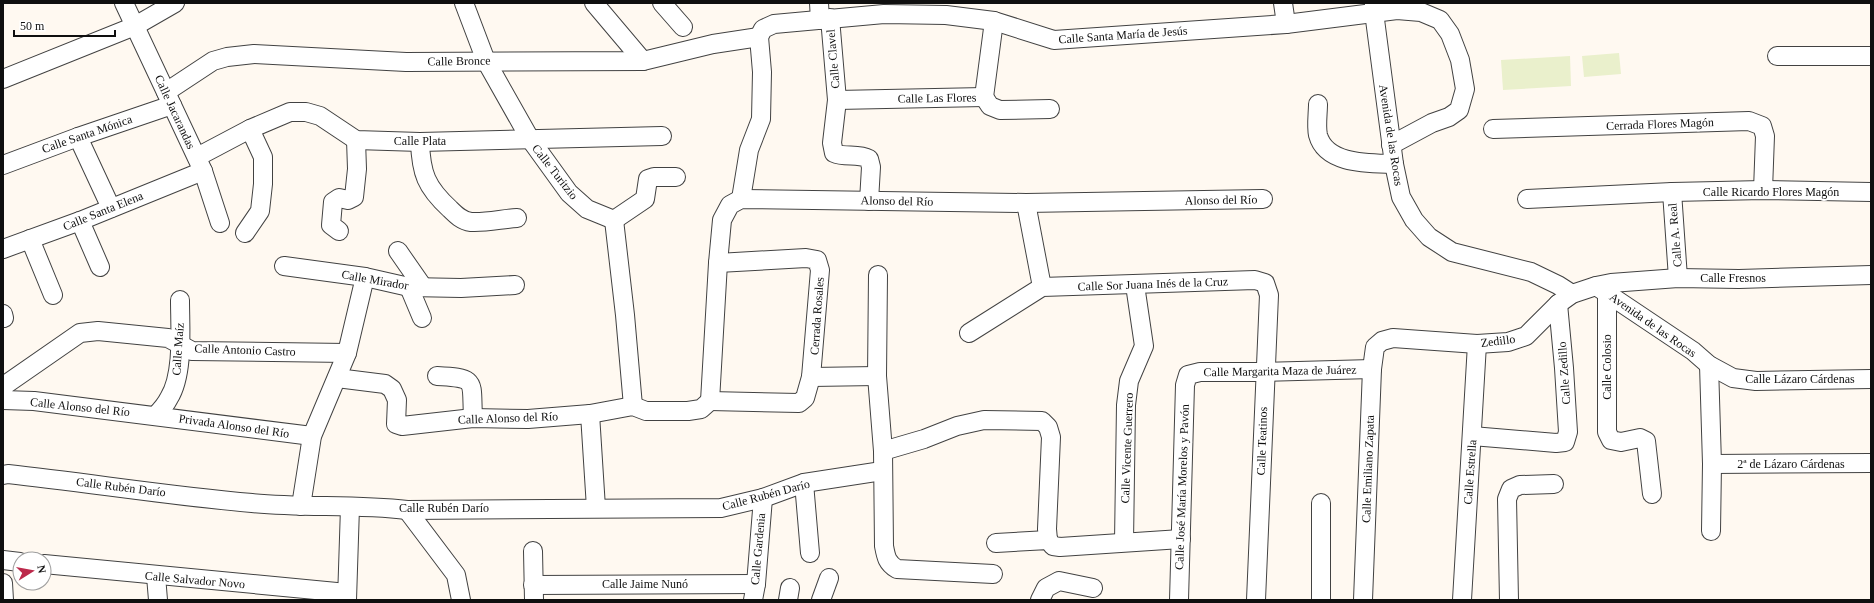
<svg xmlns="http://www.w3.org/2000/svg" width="1874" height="603" font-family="Georgia,serif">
<rect width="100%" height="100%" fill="#fff9f1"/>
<g fill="#eaf0cc">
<path d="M1619,53l2,21 -37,3 -2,-21z"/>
<path d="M1570,56l1,30 -68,4 -2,-30z"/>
</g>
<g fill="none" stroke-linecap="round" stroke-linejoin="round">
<defs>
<g id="minor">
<path d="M124,3l79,168 17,52"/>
<path d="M464,3l22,58 44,78 39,54 18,16 27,11"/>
<path d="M594,3l49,58"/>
<path d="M662,3l21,24"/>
<path d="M819,3l1,17"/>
<path d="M1283,3l3,21"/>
<path d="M1374,3v9l20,152 7,33 13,23 15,17 23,15 79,20 27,13 14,9"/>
<path d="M830,18l7,82 -5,43 2,10c11,5 24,0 35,6l2,8 -2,34"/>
<path d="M1777,56h94"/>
<path d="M3,79l132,-53 40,-23"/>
<path d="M166,92l47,-31 14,-4 27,-3 152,8 237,-1 70,-17 46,-7"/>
<path d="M984,97l10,-76"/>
<path d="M984,97l6,9 10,4 50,-1"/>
<path d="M837,100l147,-3"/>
<path d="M1318,104c0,9 -2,22 0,31 8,30 52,28 76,29"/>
<path d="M1493,129l256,-8 13,5 3,10 -2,54"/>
<path d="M78,137l33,71"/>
<path d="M420,142c1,31 6,45 30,67 6,6 12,12 21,13 14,1 31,-3 46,-4"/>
<path d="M197,157l53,-28 40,-17h16l14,4 36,24 64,2 242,-6"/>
<path d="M3,165l75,-28 94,-32"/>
<path d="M1672,192l6,86"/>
<path d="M741,199l8,-49 12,-31 1,-47 -3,-35 4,-8 11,-5 110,-10 62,1 48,6 60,19 232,-16 111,-14 24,2 19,8 10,14 10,26 5,29 -6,21 -10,7 -17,6 -41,22"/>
<path d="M1527,199l145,-7 91,-2 108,2"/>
<path d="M1026,203l16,84"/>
<path d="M614,220l11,95 8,91"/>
<path d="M614,220l31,-21 3,-20 6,-2h22"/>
<path d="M80,221l20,46"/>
<path d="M339,231l-8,-6 2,-23 6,-4 9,2 6,-3 3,-28 -1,-29"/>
<path d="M245,233l15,-22 3,-27v-27l-13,-28"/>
<path d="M30,239l23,56"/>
<path d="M3,249l77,-28 123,-50"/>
<path d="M398,251l25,36"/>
<path d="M284,266l81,11 44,10 52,1 54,-3"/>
<path d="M878,275l-1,101 6,75 1,95c2,11 3,17 13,23l96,5"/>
<path d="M1596,286l97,65 16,14 24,13 23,3 115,-2"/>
<path d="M409,287l13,31"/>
<path d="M1607,293v139l4,8 10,2 19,-4 6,3 6,53"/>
<path d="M3,314l1,4"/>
<path d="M969,333l73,-46 213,-7 10,3 4,12 -13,305"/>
<path d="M1709,365l3,99 -1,67"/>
<path d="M437,376c41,2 34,4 36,42"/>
<path d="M811,377l66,-1"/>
<path d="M337,378l48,6 7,5 5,11 -1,24 6,2 71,-8 55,1 62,-5 43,-8 13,5h42l13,-2 9,-8"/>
<path d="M3,391l2,-6 75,-52 18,-2 70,7 24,13 155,2"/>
<path d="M3,400l31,1 278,35"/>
<path d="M710,401l8,-138 4,-43 8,-15 11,-6 285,4 237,-4"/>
<path d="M710,401l89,2 6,-5 6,-21 9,-107 -3,-10 -11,-2 -88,5"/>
<path d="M590,414l6,94"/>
<path d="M156,415c5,-5 10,-11 13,-17 15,-24 11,-70 11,-98"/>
<path d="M1472,436l84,7 9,-1 3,-10 -4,-64 -6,-64"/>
<path d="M883,451l41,-12 33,-13 27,-6 58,1 6,6 3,10 -4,92 1,11"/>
<path d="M1712,464l159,-1"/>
<path d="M3,475l5,-1c82,9 163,22 244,29 52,5 104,1 155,7l314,-2 42,-10 41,-15 78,-12"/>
<path d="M804,483l6,70"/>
<path d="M1321,503v97"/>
<path d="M301,506l11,-70 35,-83 18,-76"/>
<path d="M407,510l49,65 5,25"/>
<path d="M1124,542l2,-137 3,-24 15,-35 -9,-61"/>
<path d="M996,543l52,-3 5,6 7,1 121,-8"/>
<path d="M533,551l1,49"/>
<path d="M3,560l17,2"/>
<path d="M44,564l303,29"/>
<path d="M156,576l2,24"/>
<path d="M3,583l1,17"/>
<path d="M533,585l223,-1"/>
<path d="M347,600l3,-93"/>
<path d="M753,600l3,-16 7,-86"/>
<path d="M788,600l2,-12"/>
<path d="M821,600l8,-22"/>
<path d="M1040,600l6,-12 13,-7 34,7"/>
<path d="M1179,600l6,-215 3,-10 12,-3h64l108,-3"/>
<path d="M1363,600l9,-231 3,-22 7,-6 11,-3 84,6 31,-2 18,-6 32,-32 14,-10 24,-8 15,-3 67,-5 61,1 132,-4"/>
<path d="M1462,600l15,-256"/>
<path d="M1509,600l-2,-101 4,-10 9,-4 34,-1"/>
</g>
</defs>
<use href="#minor" stroke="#424242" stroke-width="20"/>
<use href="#minor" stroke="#fff" stroke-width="18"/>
</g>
<g text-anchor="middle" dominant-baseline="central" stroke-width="4" stroke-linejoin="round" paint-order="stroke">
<g font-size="12" fill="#0f0f0f" stroke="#fff">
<text transform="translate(1123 35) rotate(-4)">Calle Santa María de Jesús</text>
<text transform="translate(833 59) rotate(-95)">Calle Clavel</text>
<text transform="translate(459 61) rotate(-1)">Calle Bronce</text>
<text transform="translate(937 98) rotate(-1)">Calle Las Flores</text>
<text transform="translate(175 112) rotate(65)">Calle Jacarandas</text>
<text transform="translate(1660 124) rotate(-2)">Cerrada Flores Magón</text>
<text transform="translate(87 134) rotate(-19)">Calle Santa Mónica</text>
<text transform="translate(1391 135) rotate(81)">Avenida de las Rocas</text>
<text x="420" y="141">Calle Plata</text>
<text transform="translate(555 172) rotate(52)">Calle Turitzio</text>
<text x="1771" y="192">Calle Ricardo Flores Magón</text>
<text transform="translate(1221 200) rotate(-1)">Alonso del Río</text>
<text transform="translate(897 201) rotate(1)">Alonso del Río</text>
<text transform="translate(103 211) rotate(-22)">Calle Santa Elena</text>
<text transform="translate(1675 235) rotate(-95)">Calle A. Real</text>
<text x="1733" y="278">Calle Fresnos</text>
<text transform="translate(375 280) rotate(10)">Calle Mirador</text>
<text transform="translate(1153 284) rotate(-2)">Calle Sor Juana Inés de la Cruz</text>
<text transform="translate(817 316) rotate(-86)">Cerrada Rosales</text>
<text transform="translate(1653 325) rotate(35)">Avenida de las Rocas</text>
<text transform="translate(1498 341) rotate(-7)">Zedillo</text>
<text transform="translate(178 349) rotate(-86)">Calle Maíz</text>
<text transform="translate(245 350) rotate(2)">Calle Antonio Castro</text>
<text transform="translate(1607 367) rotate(-90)">Calle Colosio</text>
<text transform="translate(1280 371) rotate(-1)">Calle Margarita Maza de Juárez</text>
<text transform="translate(1564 373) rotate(-94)">Calle Zedillo</text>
<text x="1800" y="379">Calle Lázaro Cárdenas</text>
<text transform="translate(80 407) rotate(6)">Calle Alonso del Río</text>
<text transform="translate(508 418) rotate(-2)">Calle Alonso del Río</text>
<text transform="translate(234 426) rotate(8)">Privada Alonso del Río</text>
<text transform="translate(1262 441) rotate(-88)">Calle Teatinos</text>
<text transform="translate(1127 448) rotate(-88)">Calle Vicente Guerrero</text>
<text x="1791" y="464">2ª de Lázaro Cárdenas</text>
<text transform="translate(1368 469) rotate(-88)">Calle Emiliano Zapata</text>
<text transform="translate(1470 472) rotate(-86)">Calle Estrella</text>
<text transform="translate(121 487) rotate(7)">Calle Rubén Darío</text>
<text transform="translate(1182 487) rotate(-88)">Calle José María Morelos y Pavón</text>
<text transform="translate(766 495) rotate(-15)">Calle Rubén Darío</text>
<text x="444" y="508">Calle Rubén Darío</text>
<text transform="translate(758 549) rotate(-85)">Calle Gardenia</text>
<text transform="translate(195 580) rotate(5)">Calle Salvador Novo</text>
<text x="645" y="584">Calle Jaime Nunó</text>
</g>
</g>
<rect width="1874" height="603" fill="none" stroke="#0f0f0f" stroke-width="8"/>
<g transform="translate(32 571) rotate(79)"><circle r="19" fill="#ffffff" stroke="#9f9f9f"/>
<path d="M0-3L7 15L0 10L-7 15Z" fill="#bc294b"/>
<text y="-6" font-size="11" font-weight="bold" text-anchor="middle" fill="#0f0f0f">N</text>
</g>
<path d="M14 30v6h101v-6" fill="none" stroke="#0f0f0f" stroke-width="2"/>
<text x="20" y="30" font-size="12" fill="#0f0f0f" stroke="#ffffff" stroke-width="3" paint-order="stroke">50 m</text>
</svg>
